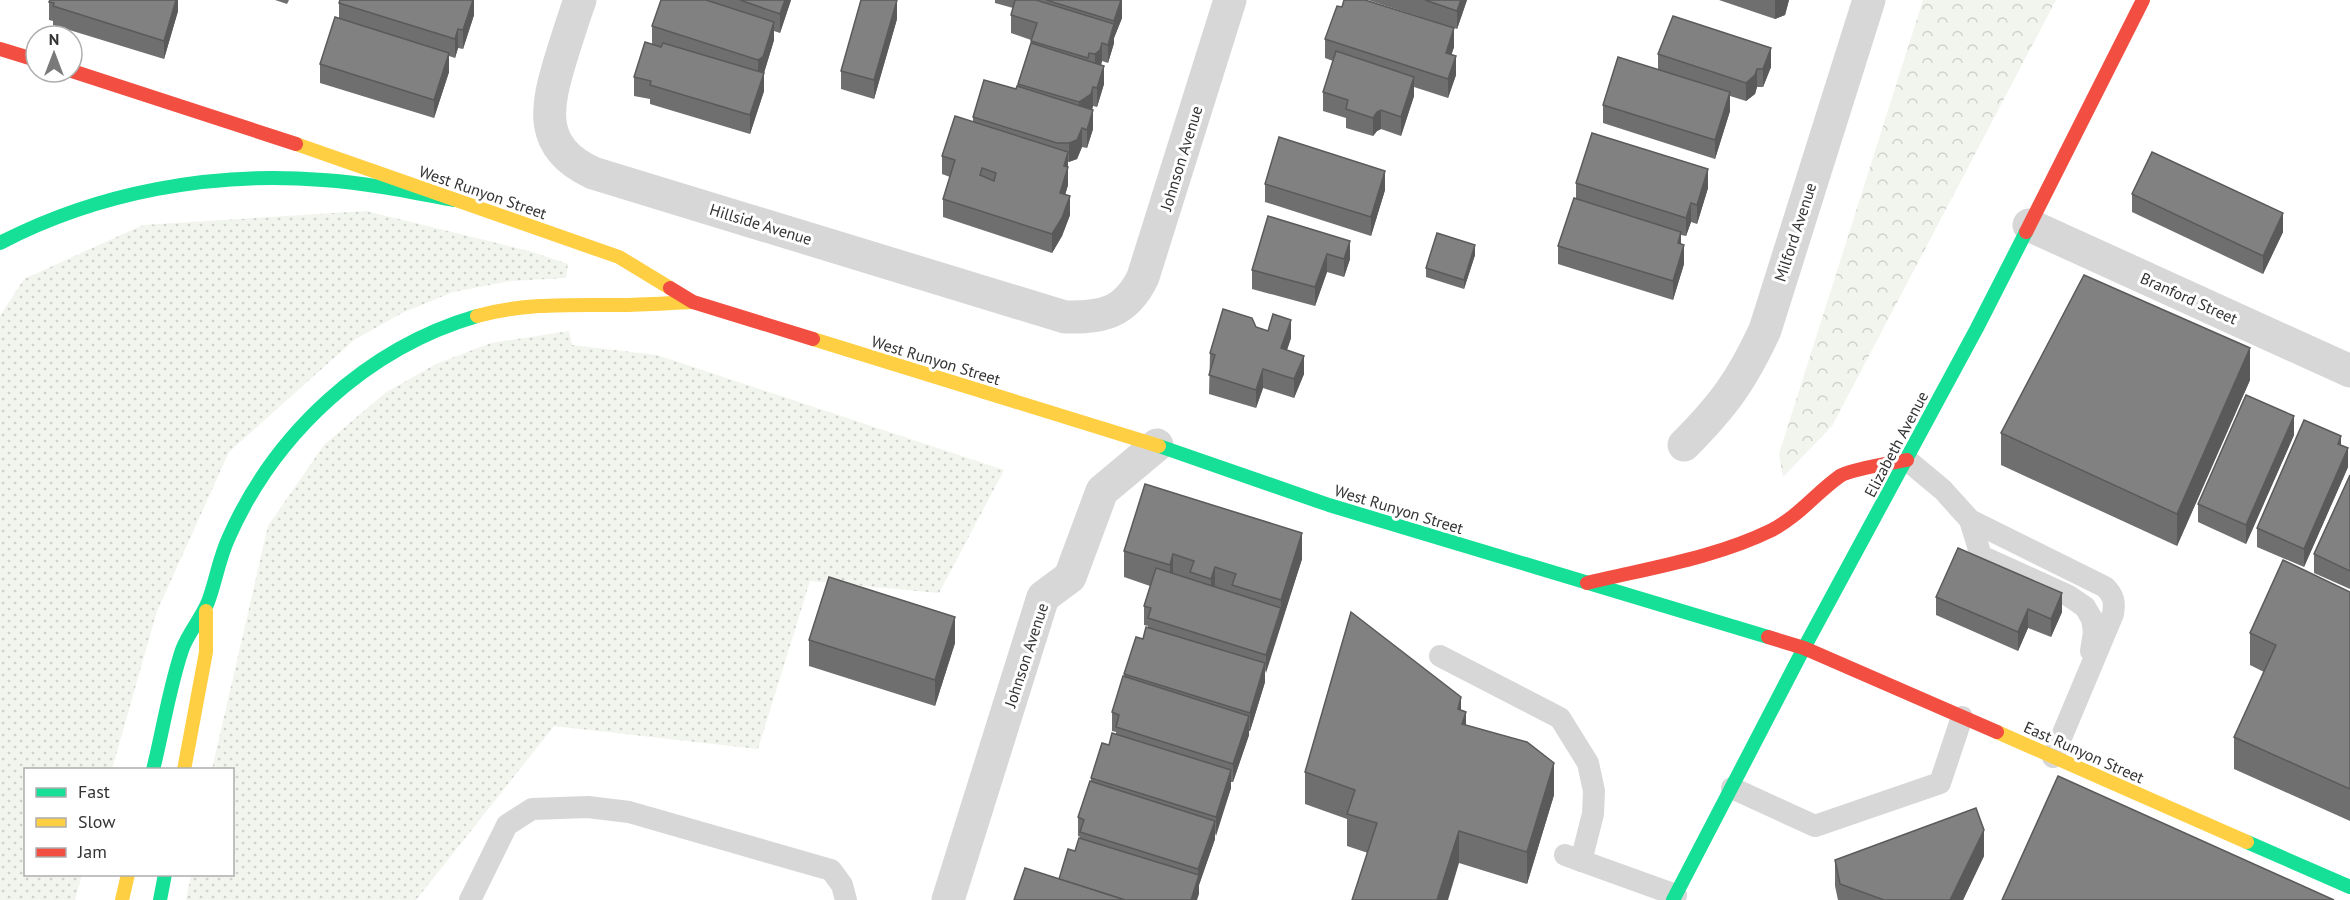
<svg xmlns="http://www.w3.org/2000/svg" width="2350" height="900" font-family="'PT Sans',sans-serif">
<defs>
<pattern id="grass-dots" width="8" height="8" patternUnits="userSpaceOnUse" patternTransform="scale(1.5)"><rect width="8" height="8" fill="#f1f5ed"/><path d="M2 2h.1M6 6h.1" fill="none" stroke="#cfd2cc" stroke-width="1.8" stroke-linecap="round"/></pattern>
<pattern id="park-crowns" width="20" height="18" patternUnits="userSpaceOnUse" patternTransform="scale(1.5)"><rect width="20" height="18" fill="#f1f5ed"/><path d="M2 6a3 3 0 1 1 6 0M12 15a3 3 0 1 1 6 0" fill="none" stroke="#cfd2cc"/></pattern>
</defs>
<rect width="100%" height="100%" fill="#fff"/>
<g fill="url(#grass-dots)">
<path d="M366,211l163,40 39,13 -2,14 -56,3 -57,11 -51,21 -48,27 -125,112 -72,159 -45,158 -86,1v104l56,1 -7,25h-75v-584l24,-37 119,-54z"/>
<path d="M569,331l3,14 85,10 347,115 -65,123 -129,-12 -52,168 -204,-23 -138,174h-230l5,-25 41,-1v-104l-20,-1 56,-243 56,-81 61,-52 51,-29 55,-21z"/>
</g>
<path fill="url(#park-crowns)" d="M1923,0h133l-224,426 -49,51 -4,-23z"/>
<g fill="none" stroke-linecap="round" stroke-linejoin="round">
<g stroke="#d7d7d7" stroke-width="22">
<path d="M1907,460l36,30 27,30 135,67c9,9 10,15 8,27l-60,143"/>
<path d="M1970,520l11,36 88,40 16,11 7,12 2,13 -3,19"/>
<path d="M1440,656l120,62 28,45 6,28 -1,23 -12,47"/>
<path d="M1732,788l83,38 125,-43 22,-66"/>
<path d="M1565,855l111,40"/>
<path d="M470,900l37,-75 25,-16 56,-2 41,5 202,58 11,15 4,15"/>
</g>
<g stroke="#d7d7d7" stroke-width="33">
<path d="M580,0c-7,19 -13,39 -19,58 -15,49 -24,89 32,115l472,144c37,1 61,-4 78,-40l87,-277"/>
<path d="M2029,225l321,146"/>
<path d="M1684,445c39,-39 58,-65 81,-115l104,-330"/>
<path d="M948,900l95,-303 27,-20 32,-86 55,-46"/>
</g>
<g stroke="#16e098" stroke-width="14">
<path d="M0,243c98,-51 213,-72 323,-63 44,3 88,12 131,20"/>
<path d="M1159,446l170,59 439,132"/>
<path d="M153,770c10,-40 16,-81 29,-120 6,-17 19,-31 26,-48 8,-21 11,-44 21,-65 46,-104 138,-189 248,-221"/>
<path d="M2247,842l103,45"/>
<path d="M160,900l5,-26"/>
<path d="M1673,900l131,-252 173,-320 49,-96"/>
</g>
<g stroke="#ffcf43" stroke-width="14">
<path d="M296,144l323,113 51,31"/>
<path d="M477,316c47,-13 93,-11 142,-11 25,0 49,-2 74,-3"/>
<path d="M813,339l346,107"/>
<path d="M1997,732l250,110"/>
<path d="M184,770l22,-118v-41"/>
<path d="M122,900l6,-26"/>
</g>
<g stroke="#f24e42" stroke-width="14">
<path d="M0,49l36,11"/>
<path d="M72,71l224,73"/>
<path d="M2026,232l117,-232"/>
<path d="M670,288l23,14 120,37"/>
<path d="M1587,583c62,-15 128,-25 185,-53 28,-15 44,-37 68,-54 11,-7 52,-13 67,-16"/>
<path d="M1768,637l36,11 193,84"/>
</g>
</g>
<g fill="#6f6f6f">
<path d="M178,0v11l-14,48 -111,-34v-4l-4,-1v-18z"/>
<path d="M275,0h14l-2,4z"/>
<path d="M474,0v15l-11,34 -5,-1 -3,10 -6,-2v16l-15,46 -114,-35v-19l19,-46v-15z"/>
<path d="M661,0h130l-11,33 -6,-2v9l-10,33v18l-14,43 -100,-30v-5l-16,-3v-19l18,-33v-18z"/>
<path d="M995,0h127v18l-8,20v5l-6,20 -6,-2 -1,4 3,19 -7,23 -4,-1 -1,4 1,19 -6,19 -5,-1 -5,12 -9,3v23l-3,10 5,20 -8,21 -10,17 -109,-36v-18l7,-22 -8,-3v-18l31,-34v-5l43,-28 15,-46v-3l-20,-7v-18l2,-7 -18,-5z"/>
<path d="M1368,0h99l-10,29z"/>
<path d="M1719,0h70l-4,15 -10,4z"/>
<path d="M897,19l-23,80 -33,-10v-18z"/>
<path d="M1325,39l129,8 -3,8 5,20 -8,23 -34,-11v9l-13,40 -20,-7 -4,2 -4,5 -27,-8v-10l-23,-7v-19l10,-31 -8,-3z"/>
<path d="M1658,54l113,13 -8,20h-6l-2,7 -9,7 -16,-5v15l-15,48 -112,-36v-18l55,-35z"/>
<path d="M1576,183l132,5 -11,36 -6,-2 -5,14 -5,-1v9l3,20 -11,36 -115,-36v-18l18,-48z"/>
<path d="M1265,184l120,6 -14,46 -106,-34z"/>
<path d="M2132,194l151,38 -20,42 -131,-62z"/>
<path d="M1268,216l82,43 -6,18 -17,-5 -12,34 -63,-17v-19z"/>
<path d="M1475,255l-11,34 -38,-12v-9z"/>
<path d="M1256,327l35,11 -4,12 17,24 -10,24 -31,-10 -7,20 -47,-14 1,-41z"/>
<path d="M2250,380l-73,166 -176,-81v-32z"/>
<path d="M2294,435l-48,109 -48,-22v-18z"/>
<path d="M2341,445l7,22 -44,100 -47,-20v-19z"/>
<path d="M2350,475v114l-36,-16v-19z"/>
<path d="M1124,551l178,8 -37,114v9l-15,49h-1v4l-16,47h-2v6l-16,48v3l-16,46v9l-140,-15 16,-28 5,-13v-1l-2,-1v-19l13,-35v-4l18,-33 7,-11v-2l-4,-1v-19l12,-35v-3l19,-35 5,-12v-1l-4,-1v-19l6,-20 -26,-9z"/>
<path d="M2350,592v229l-116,-52v-32l30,-65 -14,-7v-32z"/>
<path d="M1936,597l126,15 -11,25 -23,-9 -10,23 -82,-36z"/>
<path d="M809,640l146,3 -20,63 -126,-40z"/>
<path d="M1461,710l5,15 88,70 -27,89 -68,-21 -91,-10 -21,-7v-27l-42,-15v-32z"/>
<path d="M1984,856l-21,44h-125l-3,-14v-26z"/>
</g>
<g fill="#5a5a5a">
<path d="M176,0h2v11l-14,48v-18z"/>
<path d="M473,0h1v15l-11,34v-19z"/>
<path d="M785,0h6l-11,33v-19z"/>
<path d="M897,0v19l-23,80v-19z"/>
<path d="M1122,0v18l-8,20v5l-6,20v-18l6,-19v-5z"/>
<path d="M1461,0h6l-10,29v-18z"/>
<path d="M1775,0h14l-4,15 -10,4z"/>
<path d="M774,22v18l-11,36 -5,3v-19z"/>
<path d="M1454,28v19l-8,25v-19z"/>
<path d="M458,29v19l-3,10v-19z"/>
<path d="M1102,43v18l-2,7 -5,4v-18z"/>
<path d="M1771,48v19l-8,20v-18z"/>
<path d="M449,53v19l-15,46v-18z"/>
<path d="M1456,56v19l-8,23v-19z"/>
<path d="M1104,66v18l-7,23v-19z"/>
<path d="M1757,69v18l-2,7 -9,7v-18z"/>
<path d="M764,73v18l-14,43v-19z"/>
<path d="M1414,77v19l-13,40v-19z"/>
<path d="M1093,87v19l-2,7 -12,8v-19z"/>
<path d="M1730,92v19l-15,48v-19z"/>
<path d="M1093,110v19l-6,19v-18z"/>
<path d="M1381,110v19l-4,2 -4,5v-18l4,-6z"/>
<path d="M1082,128v19l-5,12 -8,3v-19z"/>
<path d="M1068,152v33l-8,27v-19l4,-27z"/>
<path d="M1708,169v19l-11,36v-19z"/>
<path d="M1385,171v19l-14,46v-19z"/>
<path d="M1070,196v19l-8,21 -10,17v-19z"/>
<path d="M1691,203v19l-5,14v-18z"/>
<path d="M2283,213v19l-20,42v-18z"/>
<path d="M1681,232v19l-3,-8z"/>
<path d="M1350,241v18l-6,18v-18z"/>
<path d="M1475,245v10l-11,34v-9z"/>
<path d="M1684,245v19l-11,36v-19z"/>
<path d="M1327,254v18l-12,34v-19z"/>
<path d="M1291,320v18l-10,29v-19z"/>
<path d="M2250,348v32l-73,166v-32z"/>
<path d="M1304,356v18l-10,24v-19z"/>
<path d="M1263,369v19l-7,20v-18z"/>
<path d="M2294,416v19l-48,109v-19z"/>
<path d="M2341,436v18l-3,-10z"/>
<path d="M2348,448v19l-44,100v-18z"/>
<path d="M1302,533v26l-36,114v-18l15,-47v-8z"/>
<path d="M1173,554v26l-3,12v-27z"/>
<path d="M1215,567v27l-4,11v-26z"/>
<path d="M2062,593v19l-11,25v-18z"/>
<path d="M2028,609v19l-10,23v-19z"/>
<path d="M955,617v26l-20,63v-26z"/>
<path d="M1265,663v19l-15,49v-18z"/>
<path d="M1461,697v32l-3,-20z"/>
<path d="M1466,712v32l-4,-20z"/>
<path d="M1249,716v19l-16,47v-18z"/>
<path d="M1554,763v32l-27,89v-32z"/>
<path d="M1231,770v18l-15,48v-19z"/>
<path d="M1215,821v18l-16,46v9l-2,6h-6l7,-21v-10z"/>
<path d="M1984,830v26l-21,44h-13z"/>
<path d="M1459,831v32l-11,37h-11z"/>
</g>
<g fill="#818181" stroke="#5a5a5a" stroke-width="1.5" fill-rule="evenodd">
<path d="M50,0h126l-12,41 -111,-35 1,-3 -5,-1z"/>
<path d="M340,0h133l-10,30 -5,-1 -3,10 -116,-36z"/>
<path d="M661,0h45l68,22 -11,35 -5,3 -106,-34z"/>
<path d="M740,0h45l-5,14z"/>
<path d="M861,0h36l-23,80 -33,-9z"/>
<path d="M1015,0h21l78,24 -6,21 -6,-2 -2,7 -5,4 -6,-1 -1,5 -57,-17 6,-18 -26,-8z"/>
<path d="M1046,0h75l-7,21z"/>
<path d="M1344,0h21l89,28 -8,25 10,3 -8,23 -123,-40 12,-33 5,1z"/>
<path d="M1425,0h36l-4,11z"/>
<path d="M1673,16l98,32 -8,21h-6l-2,6 -9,8 -88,-29z"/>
<path d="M335,17l114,36 -15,47 -114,-36z"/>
<path d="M645,42l16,5 2,-4 101,30 -14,42 -100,-30 1,-4 -17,-4z"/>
<path d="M1031,43l73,23 -7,22 -4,-1 -2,7 -12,8 -61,-18z"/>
<path d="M1336,51l78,26 -13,40 -20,-7 -4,2 -4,6 -27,-9 2,-9 -25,-8z"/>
<path d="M1618,57l112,35 -15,48 -112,-35z"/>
<path d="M984,80l32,9 1,-3 76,24 -6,20 -5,-2 -5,12 -8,3h-12l-84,-26z"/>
<path d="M955,116l113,36 -4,14 4,1 -8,26 10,3 -8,22 -10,16 -109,-35 12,-39 -13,-4zM982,168l14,5 -2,8 -14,-6z"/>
<path d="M1592,133l116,36 -11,36 -6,-2 -5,15 -110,-35z"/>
<path d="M1279,137l106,34 -14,46 -106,-33z"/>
<path d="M2152,152l131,61 -20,43 -131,-62z"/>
<path d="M1574,198l107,34 -3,11 6,2 -11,36 -115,-35z"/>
<path d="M1268,216l82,25 -6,18 -17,-5 -12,33 -63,-17z"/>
<path d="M1437,233l38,12 -11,35 -38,-12z"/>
<path d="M2084,275l166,73 -73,166 -176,-81z"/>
<path d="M1223,309l29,9 4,9 12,4 5,-17 18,6 -10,28 23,8 -10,23 -31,-10 -7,21 -47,-15 6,-20 -5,-2z"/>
<path d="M2246,395l48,21 -48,109 -48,-21z"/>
<path d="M2304,420l37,16 -3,8 10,4 -44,101 -47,-21z"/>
<path d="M2350,475v96l-36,-17z"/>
<path d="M1145,484l157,49 -21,67 -49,-15 4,-11 -21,-7 -4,12 -21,-7 4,-11 -21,-7 -3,11 -46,-14z"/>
<path d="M1958,548l104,45 -11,26 -23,-10 -10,23 -82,-35z"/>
<path d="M2283,560l67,32v197l-116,-52 42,-92 -26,-12z"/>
<path d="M1156,568l125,40 -15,47 -118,-37 3,-10 -7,-2z"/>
<path d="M829,577l126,40 -20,63 -126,-40z"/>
<path d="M1351,612l110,85 -3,12 8,3 -4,12 65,18 27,21 -27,89 -68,-21 -22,69h-85l25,-77 -30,-9 8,-24 -50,-18z"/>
<path d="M1146,627l119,36 -15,50 -126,-39 12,-37 7,2z"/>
<path d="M1123,676l126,40 -16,48 -117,-37 3,-12 -7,-3z"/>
<path d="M1112,733l119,37 -15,47 -125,-39 11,-35 7,2z"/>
<path d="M2058,776l276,124h-332z"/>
<path d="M1090,781l125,40 -17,48 -118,-37 4,-12 -6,-3z"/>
<path d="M1976,808l8,22 -34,70h-66l-44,-16 -5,-24z"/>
<path d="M1079,838l120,37 -8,25h-66l-66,-21 9,-30 7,2z"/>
<path d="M1025,868l100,32h-111z"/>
</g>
<g text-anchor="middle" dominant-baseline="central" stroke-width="6" stroke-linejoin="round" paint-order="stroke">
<g font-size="16" fill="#333" stroke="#fff">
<text transform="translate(1181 158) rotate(-73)">Johnson Avenue</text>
<text transform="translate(483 192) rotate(19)">West Runyon Street</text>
<text transform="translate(761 224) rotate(17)">Hillside Avenue</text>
<text transform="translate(1795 232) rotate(-72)">Milford Avenue</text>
<text transform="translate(2189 298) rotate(24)">Branford Street</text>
<text transform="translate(936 360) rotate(17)">West Runyon Street</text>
<text transform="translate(1896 444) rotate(-62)">Elizabeth Avenue</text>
<text transform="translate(1399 509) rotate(17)">West Runyon Street</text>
<text transform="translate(1026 655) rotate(-72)">Johnson Avenue</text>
<text transform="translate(2084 752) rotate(24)">East Runyon Street</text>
</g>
</g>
<rect x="24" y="768" width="210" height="108" fill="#ffffff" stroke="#adadad" stroke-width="1.5"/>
<rect x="36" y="788" width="30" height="9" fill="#16e098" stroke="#adadad" stroke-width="1.5"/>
<text x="78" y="798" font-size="18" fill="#333333">Fast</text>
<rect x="36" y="818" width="30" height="9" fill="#ffcf43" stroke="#adadad" stroke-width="1.5"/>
<text x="78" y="828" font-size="18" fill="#333333">Slow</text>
<rect x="36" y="848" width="30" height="9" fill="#f24e42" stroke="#adadad" stroke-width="1.5"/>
<text x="78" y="858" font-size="18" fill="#333333">Jam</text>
<g transform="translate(54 54)"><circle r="28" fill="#ffffff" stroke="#adadad" stroke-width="1.5"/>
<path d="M0-4.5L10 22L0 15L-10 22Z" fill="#7a7a7a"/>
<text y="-9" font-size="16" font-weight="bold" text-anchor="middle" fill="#333333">N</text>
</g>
</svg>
